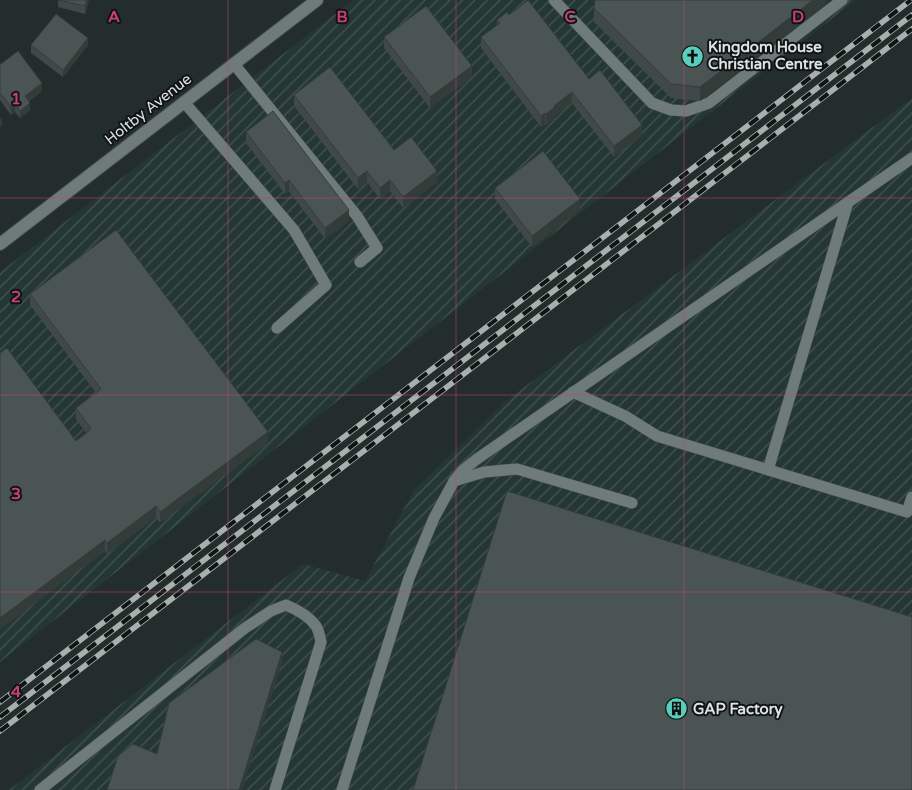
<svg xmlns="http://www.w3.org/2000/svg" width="912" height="790" font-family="'Varela Round',sans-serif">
<defs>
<pattern id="industrial-furrows" width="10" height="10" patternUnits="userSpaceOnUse" patternTransform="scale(1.25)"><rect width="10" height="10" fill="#253734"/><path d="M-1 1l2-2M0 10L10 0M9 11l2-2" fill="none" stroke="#445451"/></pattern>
</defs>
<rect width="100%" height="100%" fill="#232d2b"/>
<g fill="url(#industrial-furrows)">
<path d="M353,0h503l-856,662v-390z"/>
<path d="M912,98v692h-903l294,-226 62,17 49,-91 93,-90z"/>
</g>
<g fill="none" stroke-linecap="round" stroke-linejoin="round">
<defs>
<g id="service">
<path d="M554,0l98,103 19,7 15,1 23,-8 133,-103"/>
<path d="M234,64l123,152 20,32 -17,14"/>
<path d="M184,102l110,128 32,55 -49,43"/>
<path d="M573,392l52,24 32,20 250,76 5,-15"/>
<path d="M768,470l80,-268"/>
<path d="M454,481l9,-11 14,-11 435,-301"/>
<path d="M40,790l205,-162 26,-17 15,-6c12,5 23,11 30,21 3,5 4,11 5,16l-46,148"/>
<path d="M342,790l67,-212 25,-60 20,-37 30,-9 33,-3 115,34"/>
</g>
<path id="minor" d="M0,244l317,-244"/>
</defs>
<use href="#service" stroke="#424b4a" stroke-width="12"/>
<use href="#minor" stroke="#424b4a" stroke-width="14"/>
<use href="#service" stroke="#6f7b78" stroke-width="11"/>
<use href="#minor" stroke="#6f7b78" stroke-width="12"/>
<defs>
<g id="rail">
<path d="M0,702l911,-702"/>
<path d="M0,717l912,-702"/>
<path d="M0,731l912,-702"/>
</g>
</defs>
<use href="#rail" stroke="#a8b0ae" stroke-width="5.5"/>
<use href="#rail" stroke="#101414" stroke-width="4" stroke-dasharray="11" stroke-linecap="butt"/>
</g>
<g fill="#404947">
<path d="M58,0h31l-4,14 -27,-7z"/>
<path d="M825,5l-125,96 -29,-3 -77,-76v-14z"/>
<path d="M509,15l80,64 53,57 -28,21 -42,-54 -17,13v2l-9,7 -1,-1 -4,3 -60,-79v-11l16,-12v-5z"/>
<path d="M384,37l88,40 -42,31 -46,-60z"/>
<path d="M31,45h57l-25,32 -32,-24z"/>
<path d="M0,63l42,28 -13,10 1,9 -10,8 -5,-6 -4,3 -11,-15z"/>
<path d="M294,95l100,55 43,32 -34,26 -13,-17 -10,8 -13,-17 -9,7 -64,-83z"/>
<path d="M246,132l103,89 -24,18 -36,-48 -4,3 -39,-51z"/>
<path d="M495,188l85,22 -48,37 -37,-48z"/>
<path d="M30,294l238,149 -108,80 -4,-6 -49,37 -2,-3 -105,78v-276l76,88 10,-8 -10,-14v-11l20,-15 -66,-88z"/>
</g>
<g fill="#343c3a">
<path d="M87,0h2l-4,14v-8z"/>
<path d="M813,0h12v5l-125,96v-14z"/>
<path d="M88,38v7l-25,32v-7z"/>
<path d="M472,66v11l-42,31v-11z"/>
<path d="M42,83v8l-17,12v-7z"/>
<path d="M572,92v11l-17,13v2l-9,7v-11l8,-8z"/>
<path d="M30,103v7l-10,8v-7z"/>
<path d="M15,104v8l-4,3v-8z"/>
<path d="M545,113v11l-4,3v-11z"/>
<path d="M2,118v7l-2,2v-8z"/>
<path d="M642,125v11l-28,21v-11z"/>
<path d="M367,171v11l-9,7v-11z"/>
<path d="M437,171v11l-34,26v-11z"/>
<path d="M289,180v11l-4,3v-11z"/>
<path d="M390,180v11l-10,8v-11z"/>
<path d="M580,199v11l-48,37v-11z"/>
<path d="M349,210v11l-24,18v-11z"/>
<path d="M268,432v11l-108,80v-11z"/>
<path d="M156,506v11l-49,37v-11z"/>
<path d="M105,540v11l-105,78v-11z"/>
<path d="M282,652v11l-40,127h-3z"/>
</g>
<g fill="#4a5553" stroke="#343c3a">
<path d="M58,0h29l-2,6z"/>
<path d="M528,0l61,79 11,-9 42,55 -28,21 -42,-54 -18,14 1,1 -9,7 -1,-1 -4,3 -60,-79 19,-14 -3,-3 10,-8 2,3z"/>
<path d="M595,0h218l-113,87 -29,-3 -77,-76z"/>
<path d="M426,6l46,60 -42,31 -46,-60z"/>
<path d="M56,14l32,24 -25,32 -32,-25z"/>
<path d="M18,51l24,32 -17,13 5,7 -10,8 -5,-7 -4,3 -11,-14v-30l1,1z"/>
<path d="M330,67l64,83 17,-13 26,34 -34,26 -13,-17 -10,8 -13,-17 -9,7 -64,-83z"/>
<path d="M273,111l76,99 -24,18 -36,-48 -4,3 -39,-51z"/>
<path d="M543,151l37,48 -48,37 -37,-48z"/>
<path d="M116,230l152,202 -108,80 -4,-6 -49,37 -2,-3 -105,78v-265l7,-5 69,93 15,-12 -15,-21 25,-19 -71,-95z"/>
<path d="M507,491l405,126v173h-499z"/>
<path d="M256,639l26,13 -43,138h-132l11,-34 15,-12 24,10 12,-51z"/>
</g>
<path fill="none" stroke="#c74176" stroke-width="1" stroke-opacity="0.55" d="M228,0v790M456,0v790M684,0v790M0,198h912M0,395h912M0,592h912"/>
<defs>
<symbol id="church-disc" viewBox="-11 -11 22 22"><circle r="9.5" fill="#5acebd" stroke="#101414"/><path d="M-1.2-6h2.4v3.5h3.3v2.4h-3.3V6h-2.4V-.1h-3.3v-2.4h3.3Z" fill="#111"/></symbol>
<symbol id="building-disc" viewBox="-11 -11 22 22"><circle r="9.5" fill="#5acebd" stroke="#101414"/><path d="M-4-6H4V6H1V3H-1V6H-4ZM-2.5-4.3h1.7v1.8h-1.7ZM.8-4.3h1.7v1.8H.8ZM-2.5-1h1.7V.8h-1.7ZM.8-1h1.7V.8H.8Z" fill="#111"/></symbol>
</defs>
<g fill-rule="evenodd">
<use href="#church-disc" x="680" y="44" width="25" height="25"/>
<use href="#building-disc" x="664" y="696" width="25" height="25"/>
</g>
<g text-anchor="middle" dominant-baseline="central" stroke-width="4" stroke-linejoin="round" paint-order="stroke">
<g font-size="15" font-weight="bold" fill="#dde3e2" stroke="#101414" text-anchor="start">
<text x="708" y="47">Kingdom House<tspan x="708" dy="17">Christian Centre</tspan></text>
<text x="693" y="709">GAP Factory</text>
</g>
<g font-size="15" fill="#dde3e2" stroke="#101414">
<text transform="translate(148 109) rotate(-38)">Holtby Avenue</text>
</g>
</g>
<g font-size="16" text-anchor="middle" font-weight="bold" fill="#c74176" stroke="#101414" stroke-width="4" stroke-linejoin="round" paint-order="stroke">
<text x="114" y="22">A</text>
<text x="342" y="22">B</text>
<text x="570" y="22">C</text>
<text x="798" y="22">D</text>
<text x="16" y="104">1</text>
<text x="16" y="302">2</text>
<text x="16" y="499">3</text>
<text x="16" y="697">4</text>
</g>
</svg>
